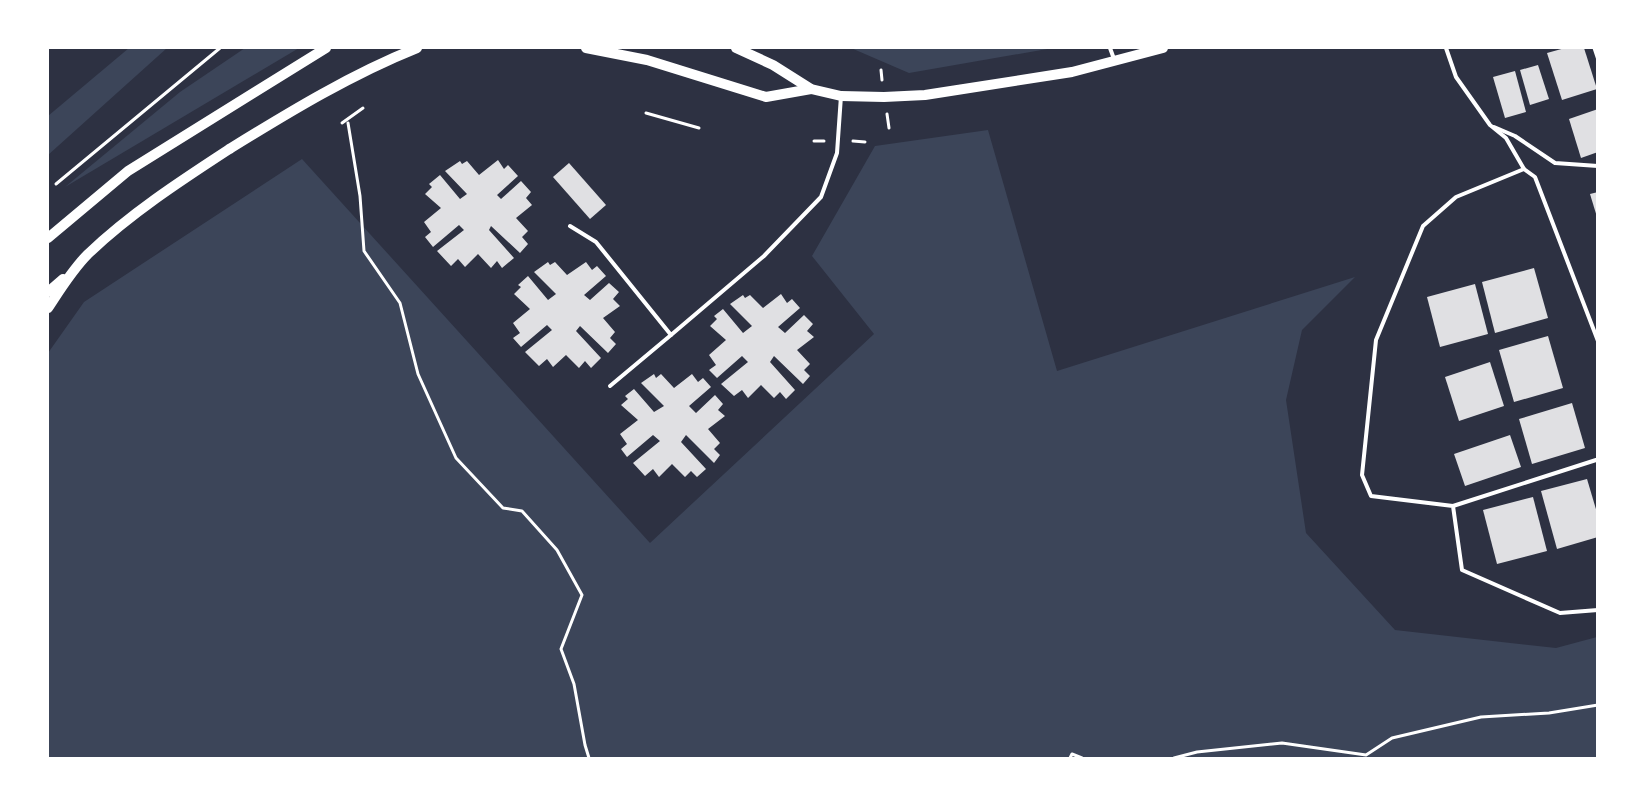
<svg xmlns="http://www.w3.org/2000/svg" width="1645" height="806" font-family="'Varela Round',sans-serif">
<rect width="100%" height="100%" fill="#2d3142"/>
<g fill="#3c4559">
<path d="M129,48h38l-119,107v-39z"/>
<path d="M245,48h54l-234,139 115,-95z"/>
<path d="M851,48h202l-144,25z"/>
<path d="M988,130l69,241 298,-94 -53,53 -16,70 20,133 89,97 161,18 41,-11v121h-1549v-405l36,-51 218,-143 348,384 224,-209 -62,-78 63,-110z"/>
</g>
<g fill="#e0e0e3">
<path d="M1565,48h19l13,41 -35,11 -15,-47z"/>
<path d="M1538,65l11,34 -19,6 -10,-35z"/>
<path d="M1515,71l11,41 -21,6 -12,-41z"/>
<path d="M1598,109v43l-17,6 -12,-39z"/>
<path d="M498,160l6,9 4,-4 10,11 -21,19 4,4 20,-18 10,11 -5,6 6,7 -16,13 12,13 -6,6 6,7 -8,9 -29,-27 -2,4 25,28 -12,10 -5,-7 -6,7 -13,-14 -13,13 -7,-8 -7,7 -14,-15 27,-21 -5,-5 -26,22 -8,-10 6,-5 -7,-10 17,-14 -16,-14 7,-7 -3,-3 11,-9 20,24 7,-5 -22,-23 15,-10 2,3 5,-3 12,14z"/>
<path d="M569,163l37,42 -16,14 -37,-42z"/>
<path d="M1598,192v25h-1l-7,-23z"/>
<path d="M548,262l2,3 5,-3 12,13 19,-13 6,8 5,-4 9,10 -22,19 6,5 19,-17 10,9 -6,7 7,7 -17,12 12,14 -5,6 6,6 -8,9 -28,-27 -4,5 25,27 -10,10 -6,-7 -6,7 -13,-13 -13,12 -6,-8 -8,7 -14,-14 27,-22 -5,-5 -26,22 -8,-9 7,-5 -7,-10 17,-14 -16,-15 7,-7 -3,-2 10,-9 20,24 8,-6 -22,-22z"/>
<path d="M1534,268l14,50 -53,15 -13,-51z"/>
<path d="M1475,284l13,50 -48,13 -13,-50z"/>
<path d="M781,294l6,9 5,-4 8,9 -22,19 7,6 19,-18 9,9 -6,7 7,6 -17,13 13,14 -6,6 6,6 -7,8 -29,-28 -4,6 25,28 -9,9 -6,-7 -6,6 -13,-13 -13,13 -6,-8 -8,6 -13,-12 27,-22 -6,-6 -25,22 -8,-8 7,-5 -7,-10 17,-15 -16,-14 7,-7 -3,-3 9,-7 20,24 9,-7 -22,-22 13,-9 2,3 5,-3 13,13z"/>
<path d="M1548,336l15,52 -49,14 -15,-52z"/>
<path d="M1490,362l14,44 -45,15 -14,-44z"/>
<path d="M654,374l2,4 5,-4 13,14 18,-14 6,8 5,-4 8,9 -22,19 7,7 19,-18 8,9 -5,6 7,6 -17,13 12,14 -6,6 6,6 -6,8 -28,-28 -5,7 25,27 -9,8 -6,-6 -6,6 -13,-13 -13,13 -6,-8 -8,7 -12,-13 27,-22 -7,-6 -26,22 -6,-8 6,-5 -7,-10 18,-14 -17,-15 7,-6 -3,-3 9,-7 20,23 10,-6 -23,-23z"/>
<path d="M1572,403l13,45 -53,16 -13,-45z"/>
<path d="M1510,435l11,32 -56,19 -11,-32z"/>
<path d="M1587,479l11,37v21l-41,12 -16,-58z"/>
<path d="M1533,497l14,54 -50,13 -14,-54z"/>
</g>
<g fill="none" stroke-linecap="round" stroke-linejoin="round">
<g stroke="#fff" stroke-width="3">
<path d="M1594,48l4,12"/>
<path d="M881,70l1,10"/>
<path d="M646,113l53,15"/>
<path d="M887,114l2,14"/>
<path d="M342,123l21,-15"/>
<path d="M348,123l12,73 4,55 36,52 18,71 38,84 47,50 19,3 35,39 25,45 -21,54 13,35 11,61 4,13"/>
<path d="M814,141h10"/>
<path d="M853,141l12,1"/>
<path d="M56,184l164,-136"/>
<path d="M1070,758l2,-4 10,4"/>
<path d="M1174,758l23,-6 85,-9 84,12 26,-17 89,-21 68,-4 49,-8"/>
</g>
<g stroke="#fff" stroke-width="4">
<path d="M1110,48l4,11"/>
<path d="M1446,48l10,29 34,48 16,13 18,31 -68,28 -33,29 -47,114 -14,135 9,21 82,10 9,64 98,43 38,-3"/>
<path d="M1494,127l21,9 40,27 43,3"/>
<path d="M1524,169l11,8 63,164"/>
<path d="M570,226l26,16 75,93 93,-79 57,-59 16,-44 4,-57"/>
<path d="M610,386l61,-51"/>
<path d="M1453,506l143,-46"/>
</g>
<g stroke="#fff" stroke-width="10">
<path d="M586,48l61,12 119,37 45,-8"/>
<path d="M736,48l37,17 38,24 30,7 43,1 41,-2 147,-23 91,-24"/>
<path d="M48,238l80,-67 198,-123"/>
<path d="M48,292l15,-13"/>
<path d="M48,308c12,-18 24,-38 40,-54 43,-41 94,-74 143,-106 60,-37 121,-74 186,-100"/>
</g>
</g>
<rect width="1645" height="806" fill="none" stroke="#ffffff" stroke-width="98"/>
</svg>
